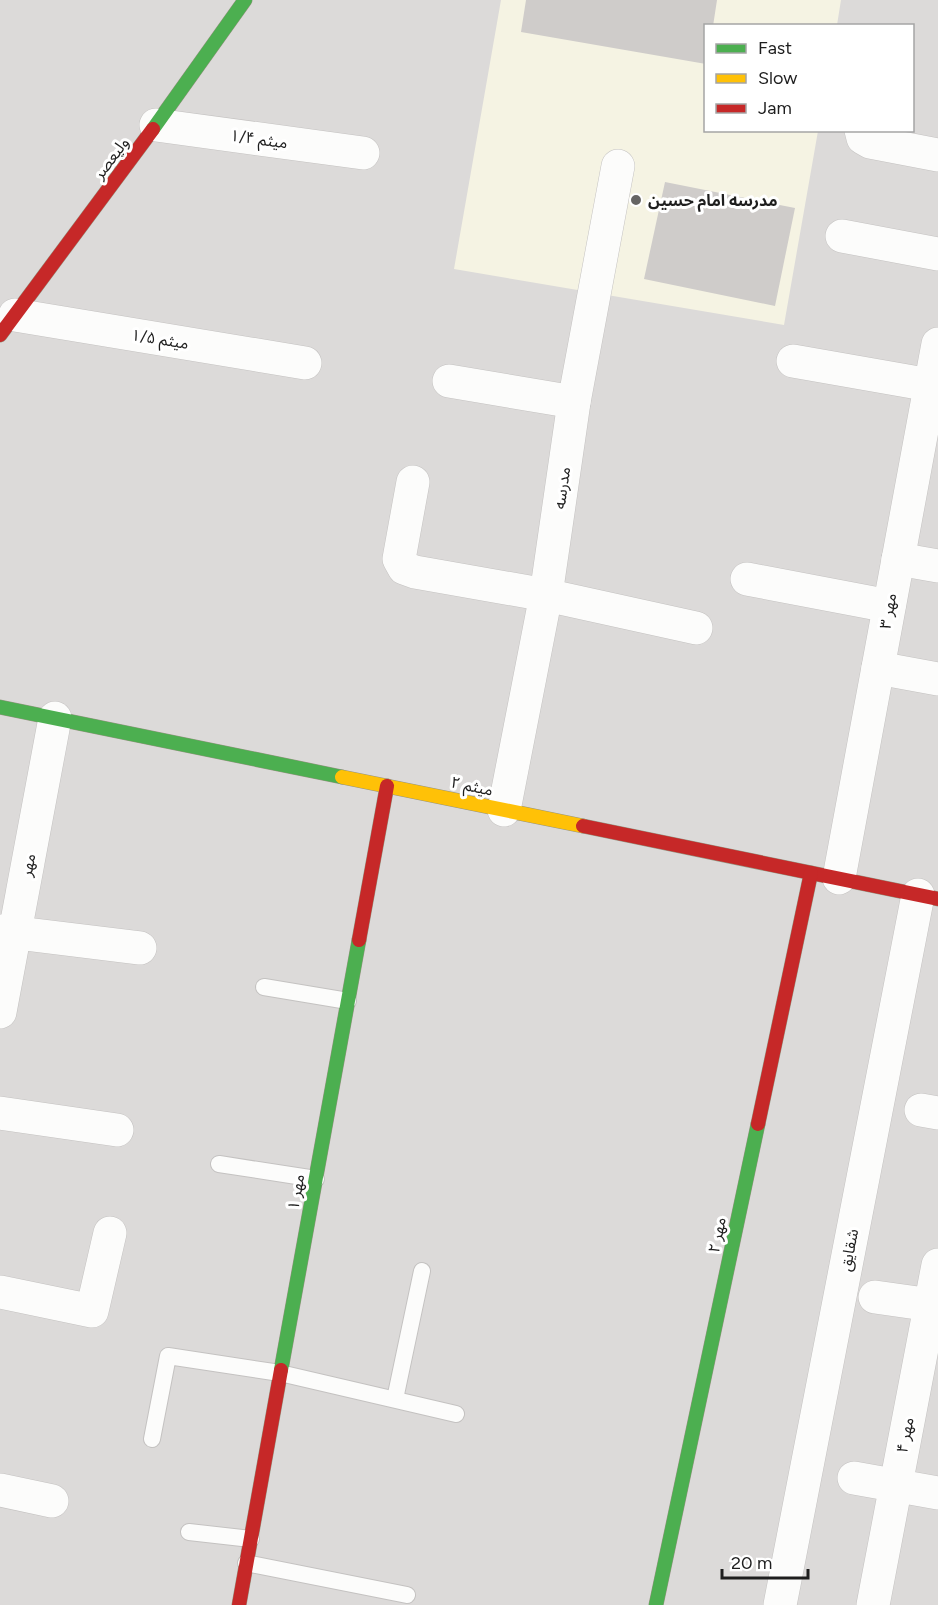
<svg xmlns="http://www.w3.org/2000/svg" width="938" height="1605" font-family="Figtree,'Noto Sans Arabic',sans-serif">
<rect width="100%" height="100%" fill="#edeae7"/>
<path fill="#dcdad9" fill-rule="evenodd" d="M0,0h938v1605h-938zM706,26h206v104h-206z"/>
<path fill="#f5f3e3" d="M501,0h340l-4,25 -131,1v104l112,1 -34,194 -330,-56z"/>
<g fill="#cfccca">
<path d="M526,0h191l-4,26h-7v38l-185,-32z"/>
<path d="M665,182l130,26 -20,98 -131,-27z"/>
</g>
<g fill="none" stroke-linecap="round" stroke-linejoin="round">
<defs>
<g id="lane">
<path d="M264,987l84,14"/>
<path d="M219,1164l97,15"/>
<path d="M395,1399l27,-128"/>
<path d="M152,1439l16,-83 112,17 176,41"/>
<path d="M189,1532l62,7"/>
<path d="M246,1563l161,32"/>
</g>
<g id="street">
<path d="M156,125l207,28"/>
<path d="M861,130l2,8 7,4 68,13"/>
<path d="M842,236l96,18"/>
<path d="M15,315l290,48"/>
<path d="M793,361l137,24"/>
<path d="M449,381l125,21"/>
<path d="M413,482l-14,77 5,9 11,4 131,23 150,33"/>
<path d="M898,559l40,7"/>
<path d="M747,579l142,27"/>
<path d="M878,668l60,11"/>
<path d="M504,810l42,-215 28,-193 44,-236"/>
<path d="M839,878l99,-534"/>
<path d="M0,931l140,17"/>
<path d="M0,1012l55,-294"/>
<path d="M921,1110l17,3"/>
<path d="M0,1113l117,17"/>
<path d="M0,1292l92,19 18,-78"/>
<path d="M875,1297l63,9"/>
<path d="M854,1478l84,15"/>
<path d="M0,1490l52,11"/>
<path d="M780,1605l138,-710"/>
<path d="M873,1605l65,-340"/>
</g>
<g id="fast">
<path d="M153,129l92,-129"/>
<path d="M0,707l342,70"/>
<path d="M281,1370l78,-430"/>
<path d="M656,1605l102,-481"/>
</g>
<path id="slow" d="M342,777l241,49"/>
<g id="jam">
<path d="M0,335l153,-206"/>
<path d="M583,826l355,73"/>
<path d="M359,940l28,-154"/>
<path d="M758,1124l53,-251"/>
<path d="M239,1605l42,-235"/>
</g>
</defs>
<use href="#lane" stroke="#c4c2c1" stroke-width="18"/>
<use href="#street" stroke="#c4c2c1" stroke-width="34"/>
<use href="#fast" stroke="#959481" stroke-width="15"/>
<use href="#slow" stroke="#959481" stroke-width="15"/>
<use href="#jam" stroke="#959481" stroke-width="15"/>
<use href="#lane" stroke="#fcfcfb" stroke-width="16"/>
<use href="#street" stroke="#fcfcfb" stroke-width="33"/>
<use href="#fast" stroke="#4caf50" stroke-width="14"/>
<use href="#slow" stroke="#ffc107" stroke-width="14"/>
<use href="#jam" stroke="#c62828" stroke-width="14"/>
</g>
<circle fill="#666564" stroke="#fff" stroke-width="2" cx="636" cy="200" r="6"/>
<g text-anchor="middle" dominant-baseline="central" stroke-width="6" stroke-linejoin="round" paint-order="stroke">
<g font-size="16" fill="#1e1e1e" stroke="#fff">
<text transform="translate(259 139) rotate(8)">میثم ۱/۴</text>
<text transform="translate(111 158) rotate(-53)">ولیعصر</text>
<text transform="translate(160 339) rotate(9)">میثم ۱/۵</text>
<text transform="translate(562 488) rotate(-82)">مدرسه</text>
<text transform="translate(888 611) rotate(-80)">مهر ۳</text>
<text transform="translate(472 786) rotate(12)">میثم ۲</text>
<text transform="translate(28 865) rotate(-79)">مهر</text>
<text transform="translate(296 1192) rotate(-80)">مهر ۱</text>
<text transform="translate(717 1235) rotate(-78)">مهر ۲</text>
<text transform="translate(849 1250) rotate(-79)">شقایق</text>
<text transform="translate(905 1435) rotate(-79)">مهر ۴</text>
</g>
<g font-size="16" font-weight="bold" fill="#1e1e1e" stroke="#fff" text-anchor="start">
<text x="648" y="200">مدرسه امام حسین</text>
</g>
</g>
<rect x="704" y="24" width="210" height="108" fill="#ffffff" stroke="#a5a5a5" stroke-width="1.5"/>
<rect x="716" y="44" width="30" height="9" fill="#4caf50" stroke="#a5a5a5" stroke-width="1.5"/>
<text x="758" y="54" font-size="18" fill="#1e1e1e">Fast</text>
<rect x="716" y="74" width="30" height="9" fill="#ffc107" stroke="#a5a5a5" stroke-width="1.5"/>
<text x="758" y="84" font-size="18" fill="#1e1e1e">Slow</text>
<rect x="716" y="104" width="30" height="9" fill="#c62828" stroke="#a5a5a5" stroke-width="1.5"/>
<text x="758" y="114" font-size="18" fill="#1e1e1e">Jam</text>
<path d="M722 1569v9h86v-9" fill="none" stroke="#1e1e1e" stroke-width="3"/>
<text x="731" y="1569" font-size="18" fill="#1e1e1e" stroke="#ffffff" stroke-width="4.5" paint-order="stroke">20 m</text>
</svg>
